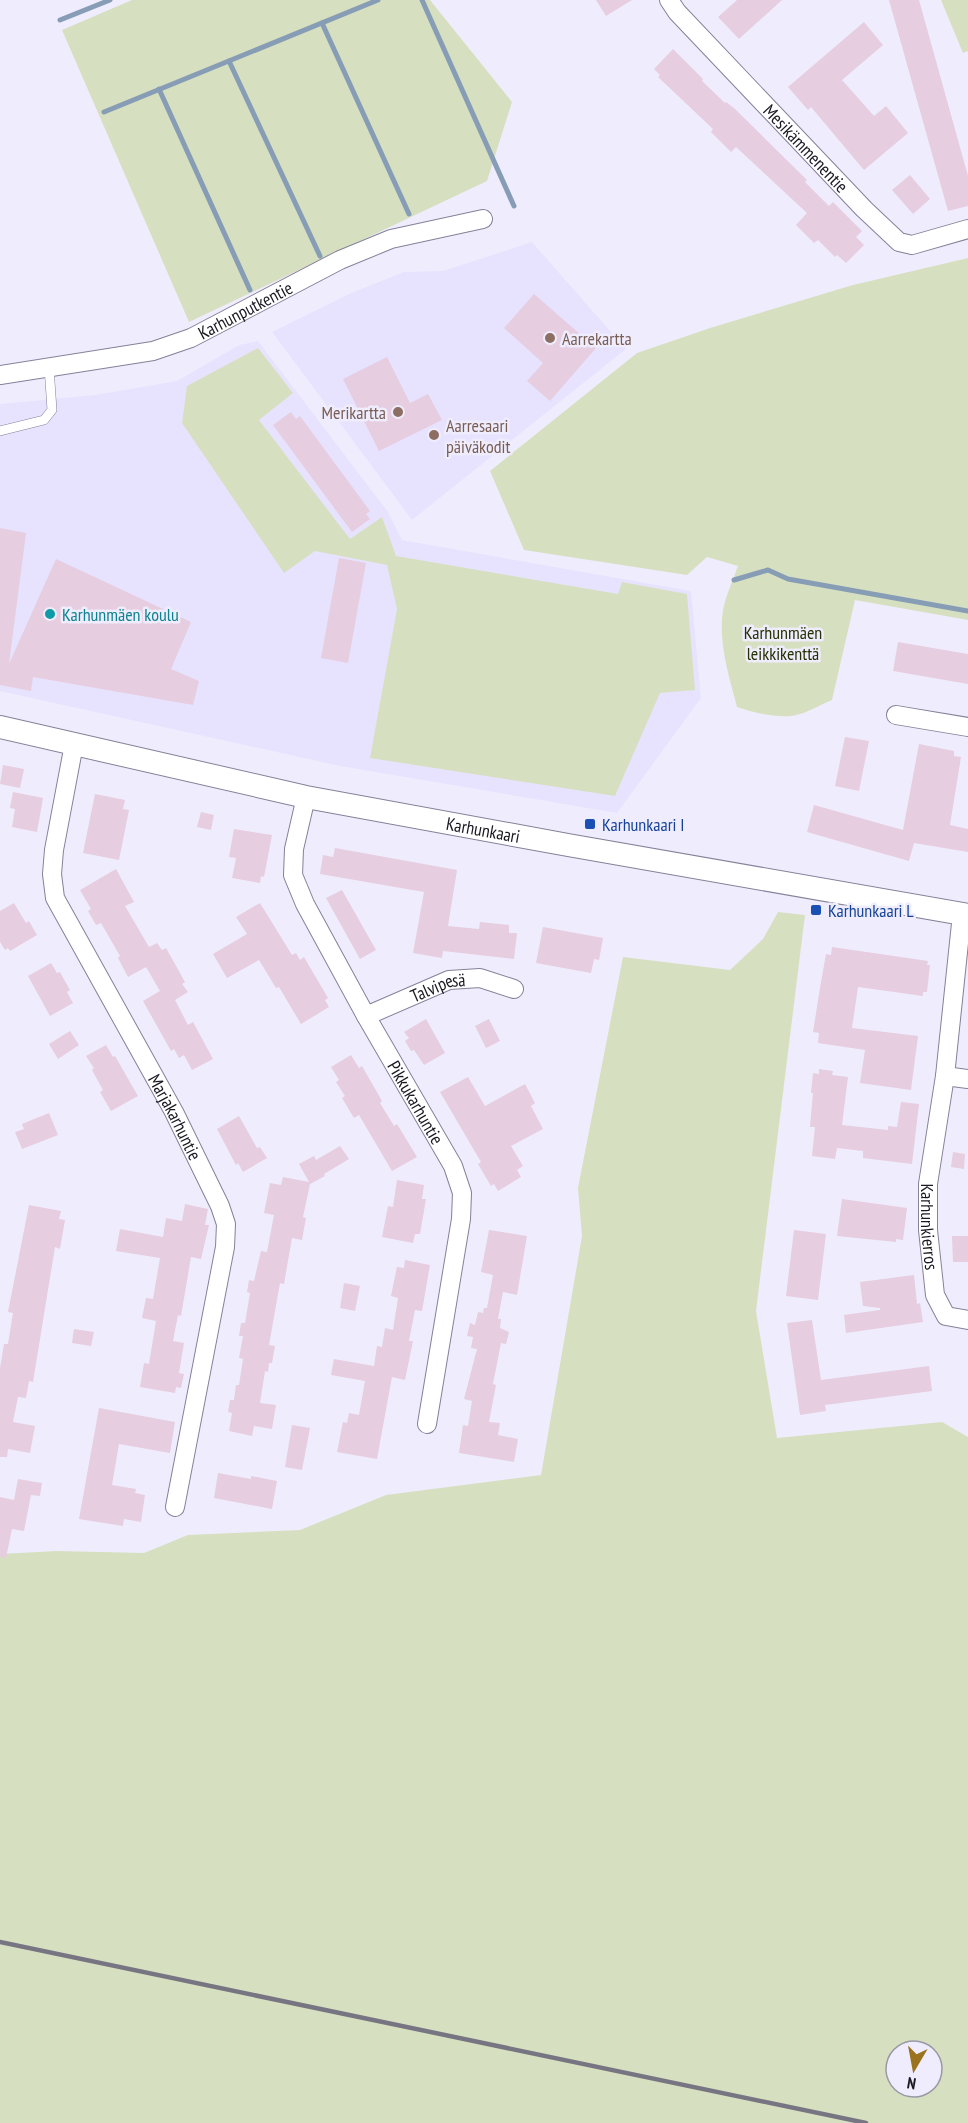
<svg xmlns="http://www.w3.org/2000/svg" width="968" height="2123" font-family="'PT Sans Narrow',sans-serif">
<rect width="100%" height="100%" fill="#efedfd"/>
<g fill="#e7e3fe">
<path d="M532,242l94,107 -214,171 -140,-188 79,-39 53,-21 39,-1z"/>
<path d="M258,341l130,171 14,28 289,51 10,107 -84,115 -277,-47 -340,-75v-287l95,-9 82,-14 62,-36z"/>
</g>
<g fill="#d6e0c0" fill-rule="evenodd">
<path d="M132,0h298l82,102 -25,79 -298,141 -127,-292z"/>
<path d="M941,0h27v51l-5,2z"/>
<path d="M968,258v362l-113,-20 -23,100c-11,4 -21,11 -32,14 -18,6 -45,-1 -63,-7 -8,-31 -19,-64 -14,-97 3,-15 10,-30 15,-44l-31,-9 -20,18 -163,-25 -34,-79 147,-118 73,-25 143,-43z"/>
<path d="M258,348l35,45 -34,27 91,119 32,-22 14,39 222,38 4,-12 65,12 8,96 -35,3 -45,103 -245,-38 27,-149 -10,-44 -72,-14 -31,22 -102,-150 5,-37z"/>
<path d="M778,912l27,3 -49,396 21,127 165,-16 26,15v686h-968v-569l57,-3 87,2 44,-18 112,-5 86,-35 155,-20 41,-239 -4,-48 45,-231 107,13 33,-31zM896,2051h36v36h-36z"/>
</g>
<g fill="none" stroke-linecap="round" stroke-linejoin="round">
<g stroke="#879db5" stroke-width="5">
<path d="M422,0l92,206"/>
<path d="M60,20l50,-20"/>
<path d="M322,23l87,191"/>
<path d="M229,61l91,195"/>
<path d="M159,89l91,201"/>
<path d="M104,112l274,-112"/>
<path d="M734,580l34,-10 20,9 180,32"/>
</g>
</g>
<g fill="#e6cddf">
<path d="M596,0h36l-26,16z"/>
<path d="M737,0h45l-43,39 -21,-22z"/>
<path d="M889,0h30l49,176v30l-20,5z"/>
<path d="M864,22l19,23 -41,35 32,36 12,-10 22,27 -44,37 -53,-63 -3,3 -20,-23z"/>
<path d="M673,49l30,30 -1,2 23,22 1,-1 9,7 72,71 -2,2 24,24 4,-4 29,29 -6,6 8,8 -18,18 -9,-8 -2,2 -17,-17 -4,3 -18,-18 11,-12 -71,-66 -5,5 -20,-20 2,-3 -55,-52 2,-2 -6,-6z"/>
<path d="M910,175l20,24 -17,15 -21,-24z"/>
<path d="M534,294l62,54 -46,53 -23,-20 16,-18 -39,-35z"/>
<path d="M387,357l23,46 18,-9 14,26 -63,31 -36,-72z"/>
<path d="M291,412l5,7 4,-3 70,95 -4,3 4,5 -18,13 -79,-107z"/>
<path d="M0,528l26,5 -17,131 47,-105 135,63 -20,47 28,12 -6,24 -160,-28 -2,14 -31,-6z"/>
<path d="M339,558l27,5 -18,100 -27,-5z"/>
<path d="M898,642l70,12v30l-75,-13z"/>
<path d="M845,737l24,4 -10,50 -24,-5z"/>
<path d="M919,744l35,7v5l7,1 -11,68 18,4v23l-54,-9 -5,18 -102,-29 7,-27 89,25z"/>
<path d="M3,765l21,4 -4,19 -20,-4z"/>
<path d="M13,792l30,6 -6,34 -25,-5 3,-18 -5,-1z"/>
<path d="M95,794l30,6 -2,9 6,1 -10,50 -36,-7z"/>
<path d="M201,812l13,3 -3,15 -14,-3z"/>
<path d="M234,829l38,6 -8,42 -3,-1 -1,7 -28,-5 4,-20 -7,-1z"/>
<path d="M335,848l122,22 -9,56 31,3 1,-7 29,3v8h8l-3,26 -71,-8 -1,7 -29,-5 11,-61 -104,-18 3,-19 10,2z"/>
<path d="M116,869l18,33 -9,4 24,41 8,-4 5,7 4,-2 19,34 -3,2 6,8 -13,8 13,25 5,-3 20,37 -21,11 -8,-15 -5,3 -5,-9 -3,2 -28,-50 17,-10 -14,-24 -18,10 -10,-19 2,-2 -19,-33 -5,2 -8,-14 3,-2 -11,-19z"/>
<path d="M342,890l34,60 -16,9 -34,-61z"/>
<path d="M14,903l12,20 3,-2 8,14 -27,16 -2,-3 -3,2 -5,-8v-31z"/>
<path d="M260,903l32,52 4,-2 4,7 4,-3 24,41 -3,2 4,7 -28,17 -22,-37 -3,1 -17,-28 -32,18 -14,-24 34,-20 -11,-17z"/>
<path d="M543,927l60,11 -4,22 -5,-1 -3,14 -55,-10z"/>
<path d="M832,947l96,14 -1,4h3l-3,27h-4v4l-65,-9 -6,41 66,8 -7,54 -51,-7 5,-33 -47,-7 1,-10 -6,-1 7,-44 6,-34 5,1z"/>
<path d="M51,963l6,10 3,-1 10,18 -3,2 6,11 -23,13 -22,-40z"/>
<path d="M426,1019l19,34 -21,12 -10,-15 -3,1 -6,-10 4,-3 -5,-6z"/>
<path d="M489,1019l11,22 -14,7 -11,-22z"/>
<path d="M70,1031l9,14 -21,14 -9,-15z"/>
<path d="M106,1045l7,12 2,-1 23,40 -27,15 -11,-19 3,-2 -11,-20 2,-2 -8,-12z"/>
<path d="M351,1055l8,13 3,-2 20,35 -2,2 14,23 3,-2 20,33 -25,14 -33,-56 -5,3 -12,-20 3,-2 -9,-14 3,-2 -8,-13z"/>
<path d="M819,1069l14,2 -1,4 16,2 -6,48 46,5v-4l9,1 4,-25 18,2 -7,60 -49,-6v-7l-26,-3 -2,11 -23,-3 3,-29h-5l3,-34h-2l2,-20 6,1z"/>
<path d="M468,1077l17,29 40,-22 10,19 -4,3 12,23 -32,17 12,20 -6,4 4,7 -23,14 -4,-7 -3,2 -13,-22 3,-2 -41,-70z"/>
<path d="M49,1113l9,22 -36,14 -7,-17 9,-3 -2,-5z"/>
<path d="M239,1116l18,32 3,-1 7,11 -24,14 -5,-9 -2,2 -19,-36z"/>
<path d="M340,1146l9,13 -25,15 1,2 -15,8 -7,33 3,1 -4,22 -10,-2 -8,46 -4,-1 -11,62 6,1 -3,17h-3l-1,9 -3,-1 -5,32 16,2 -4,24 -18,-3 -2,10 -23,-5 3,-18 -4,-1 2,-12h4l2,-15h3l4,-26 -4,-1 4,-22h-4l2,-13h4l5,-30 -3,-1 2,-12 5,1 7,-30 6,1 7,-37 -10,-2 6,-30 11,2 2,-8 26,5 -10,-18 15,-8 2,4z"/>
<path d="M953,1152l12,2 -1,15 -13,-2z"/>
<path d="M397,1180l27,5 -2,14h4l-6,35h-5l-2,9 -31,-6 6,-31 5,1z"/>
<path d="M842,1199l65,9 -4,32 -7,-1v3l-59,-6z"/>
<path d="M185,1204l23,5 -3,16h4l-8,34 -10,-2 -10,59 -3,-1 -5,26 11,2 -5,30 5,1 -3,14 -5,-1 -1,6 -35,-6 4,-24 5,1 7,-43 -14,-3 4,-20 7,1 7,-41 -44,-7 4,-22 43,8 3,-19 16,3z"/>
<path d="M29,1205l32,6 -2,8 6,1 -5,29 -5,-2 -22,135 -4,-1 -3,17 -8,-1 -5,25 22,4 -5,27 -22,-4 -1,8h-7v-89l4,-24h4l5,-31 -5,-1z"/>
<path d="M489,1230l38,6 -10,59 -14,-3 -5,27h3l-1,9 9,4 -3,12 -5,-1 -8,41 3,1 -7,37 11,1 -2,12 20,4 -4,23 -55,-9 4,-28 5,1 4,-25 -8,-2 13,-50 -6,-1 2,-11 -6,-1 3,-13 5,2 3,-13 5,1 1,-5h3l6,-33 -12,-3z"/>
<path d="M794,1230l32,4 -8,66 -32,-4z"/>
<path d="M952,1236h16v26h-15z"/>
<path d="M405,1260l25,5 -8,46 -7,-1 -6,31h4l-8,39 -13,-3 -15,82 -40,-7 6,-30 4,1 2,-10 10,2 6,-34 -34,-6 3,-16 40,7 3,-20 5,1 3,-19 8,2 5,-32 -7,-2 6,-29 7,1z"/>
<path d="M914,1275l3,29 3,-1 3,19 -77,11 -2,-18 36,-5v-2l-17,-2 -3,-24z"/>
<path d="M344,1283l16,3 -5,25 -15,-3z"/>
<path d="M812,1320l9,60 108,-14 3,25 -107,14 1,6 -26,4 -13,-92z"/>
<path d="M74,1329l20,3 -3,14 -19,-3z"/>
<path d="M99,1408l76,14 -5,31 -51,-9 -7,41 24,4 -1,4 10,2 -4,27 -17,-3 -1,7 -44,-7z"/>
<path d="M292,1425l18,3 -8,42 -17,-3z"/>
<path d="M218,1473l33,6v-3l26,5 -5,28 -58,-11z"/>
<path d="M18,1479l24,4 -2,13 -9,-1 -7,36 -12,-2 -6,29 -6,-1v-60l14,3z"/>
</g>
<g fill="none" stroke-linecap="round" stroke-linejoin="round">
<defs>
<path id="service" d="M0,431l44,-11 8,-10 -3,-43"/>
<g id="minor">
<path id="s1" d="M669,0l8,12 187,197 35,33 13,3 56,-16"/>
<path id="s2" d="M0,375l153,-24 38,-13 149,-78 51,-21 92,-20"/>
<path d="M896,715l72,12"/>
<path id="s3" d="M74,744l-20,106 -2,24 3,24 119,214 46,94 6,18 -1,23 -50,260"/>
<path id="s4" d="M306,797l-12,52 -1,26 12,29 61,112 87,150 9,27 -1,26 -34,205"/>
<path id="s5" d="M962,914l-17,162 -17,108v46l7,65 11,21 22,4"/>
<path id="s6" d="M366,1016l83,-36 31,-2 34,11"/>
<path d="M945,1076l23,3"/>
</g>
<g id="tertiary">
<path id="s7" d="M0,727l306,70 262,48 400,70"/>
</g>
</defs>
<use href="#service" stroke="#858199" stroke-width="10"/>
<use href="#minor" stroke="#858199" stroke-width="20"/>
<use href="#tertiary" stroke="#858199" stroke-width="24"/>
<use href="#service" stroke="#fff" stroke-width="9"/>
<use href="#minor" stroke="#fff" stroke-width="18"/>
<use href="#tertiary" stroke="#fff" stroke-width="22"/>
<path stroke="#777582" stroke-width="4.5" d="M0,1942l866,181"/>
</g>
<g fill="#8d6e63" stroke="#efedfd" stroke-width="2">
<circle cx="550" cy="338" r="6"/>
<circle cx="398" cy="412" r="6"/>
<circle cx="434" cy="435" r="6"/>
</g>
<circle fill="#0f9aa8" stroke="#efedfd" stroke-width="2" cx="50" cy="614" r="6"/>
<g fill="#1a4fb4" stroke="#efedfd" stroke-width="2">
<rect x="584" y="818" width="12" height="12" rx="3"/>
<rect x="810" y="904" width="12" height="12" rx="3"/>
</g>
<g text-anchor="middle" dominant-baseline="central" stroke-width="5" stroke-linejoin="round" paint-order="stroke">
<g font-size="18" fill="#1a1821" stroke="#efedfd">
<text stroke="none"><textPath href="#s1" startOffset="202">Mesikämmenentie</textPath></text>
<text stroke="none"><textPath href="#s2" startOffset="256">Karhunputkentie</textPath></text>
<text stroke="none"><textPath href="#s7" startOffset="494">Karhunkaari</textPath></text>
<text stroke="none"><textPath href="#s6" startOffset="78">Talvipesä</textPath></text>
<text stroke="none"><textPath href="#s4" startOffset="338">Pikkukarhuntie</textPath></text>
<text stroke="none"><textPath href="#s3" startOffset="406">Marjakarhuntie</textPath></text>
<text stroke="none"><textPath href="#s5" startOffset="315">Karhunkierros</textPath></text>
</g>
<g font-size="18" fill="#785e54" stroke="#efedfd" text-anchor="start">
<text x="562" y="338">Aarrekartta</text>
<text x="386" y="412" text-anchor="end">Merikartta</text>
<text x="446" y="425">Aarresaari<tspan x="446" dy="21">päiväkodit</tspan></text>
</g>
<g font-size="18" fill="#0d838f" stroke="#efedfd" text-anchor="start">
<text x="62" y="614">Karhunmäen koulu</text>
</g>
<g font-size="18" fill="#263001" stroke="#efedfd">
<text x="783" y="632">Karhunmäen<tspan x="783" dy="21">leikkikenttä</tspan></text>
</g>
<g font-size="18" fill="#164399" stroke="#efedfd" text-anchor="start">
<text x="602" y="824">Karhunkaari I</text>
<text x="828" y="910">Karhunkaari L</text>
</g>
</g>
<g transform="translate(914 2069) rotate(190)"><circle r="28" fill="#efedfd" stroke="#9a98a5" stroke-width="1.5"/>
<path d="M0-4.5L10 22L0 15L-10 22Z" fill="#9b731f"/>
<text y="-9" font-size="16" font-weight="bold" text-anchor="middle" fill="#1a1821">N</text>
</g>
</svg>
